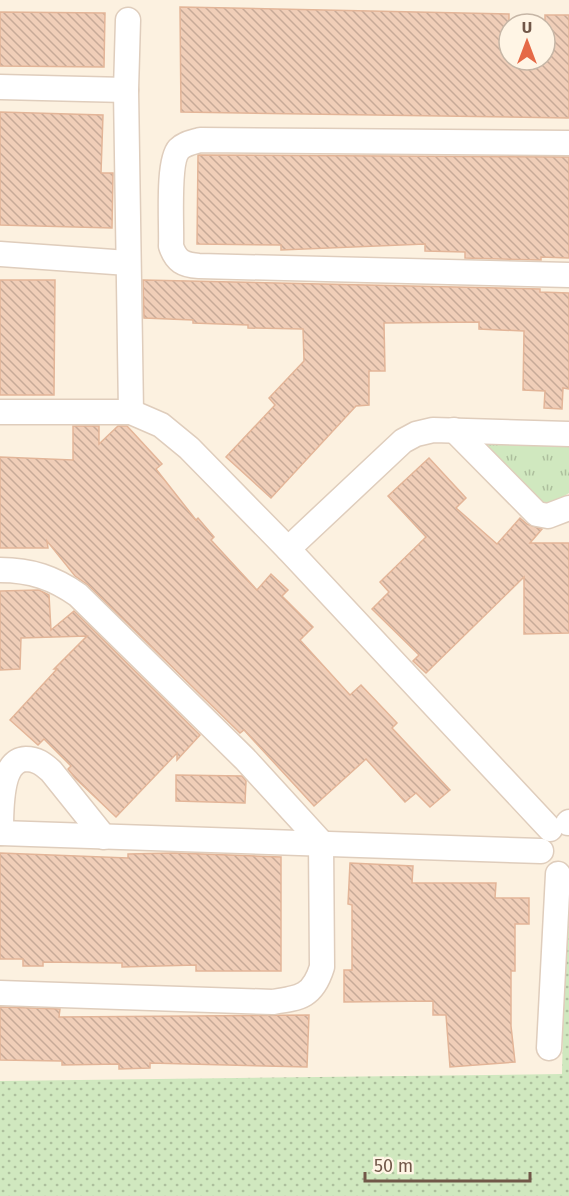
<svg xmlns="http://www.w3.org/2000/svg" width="569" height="1196" font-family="'Fira Sans',sans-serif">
<defs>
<pattern id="grass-tufts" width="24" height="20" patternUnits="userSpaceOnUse" patternTransform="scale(1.5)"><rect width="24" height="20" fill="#d0e8bf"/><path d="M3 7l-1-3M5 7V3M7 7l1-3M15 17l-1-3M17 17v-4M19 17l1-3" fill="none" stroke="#adbf9d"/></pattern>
<pattern id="park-dots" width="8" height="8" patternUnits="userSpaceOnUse" patternTransform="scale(1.5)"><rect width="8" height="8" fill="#d0e8bf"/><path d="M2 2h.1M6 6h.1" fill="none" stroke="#adbf9d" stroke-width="1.8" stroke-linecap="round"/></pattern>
<pattern id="building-back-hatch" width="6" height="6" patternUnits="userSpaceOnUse" patternTransform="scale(1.5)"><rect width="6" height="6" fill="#f0ceb8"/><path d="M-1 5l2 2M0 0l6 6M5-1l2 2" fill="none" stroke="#c7aa98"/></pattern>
</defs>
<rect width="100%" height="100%" fill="#fcf1e0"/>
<path fill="url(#grass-tufts)" d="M475,440l94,3v50l-25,16z"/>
<path fill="url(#park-dots)" d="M569,881v315h-569v-115l562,-7 4,-192z"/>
<g fill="url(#building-back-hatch)" stroke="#e3b598" stroke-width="1.5">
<path d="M180,7l329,7v46h36v-45h24v103l-388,-6z"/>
<path d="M0,12l105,1 -1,54 -104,-1z"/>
<path d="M0,112l103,3 -2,58h12l-1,55 -112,-3z"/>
<path d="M198,155l371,2v101l-28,-1v3l-76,-2v-6l-40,-1v-7l-144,6v-5l-84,-1z"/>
<path d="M0,280h55l-1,115h-54z"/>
<path d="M143,280l397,9v3l29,1v96l-6,-1 -1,21 -18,-1 1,-17 -22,-1 1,-59 -45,-2v-7l-95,1 1,48h-16v34l-13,1 -85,92 -45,-41 49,-52 -6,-7 35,-37 -1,-32 -55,-1v-3l-55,-2v-3l-49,-2z"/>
<path d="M73,426h26v18l19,-18h9l35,38 -6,5 40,51 2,-2 16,19 -3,3 46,50 14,-16 17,16 -6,6 31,31 -13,13 50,55 11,-10 36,38 -5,5 58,62 -20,17 -14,-14 -11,9 -39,-43 -52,47 -70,-76 -4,3 -152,-148 -13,-9 -28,-35 1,7h-48v-91l73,3z"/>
<path d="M429,458l37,40 -10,10 41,36 23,-26 7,6 15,5 -12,14h39v90l-45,1v-57l-98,96 -13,-12 6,-6 -47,-46 17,-17 -9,-10 46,-45 -38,-41z"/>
<path d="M39,590l10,5 2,35 23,-19 126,124 -23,25v-7l-61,64 -41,-39 -7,-9 3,-3 -27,-27 -6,6 -28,-25 47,-51h-3l33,-33 -66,2 -1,31 -20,1v-79z"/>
<path d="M176,775l66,1 4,5 -1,22 -69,-2z"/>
<path d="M0,853l128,5v-4l47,-1 106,4v114h-85v-6l-74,2v-4l-79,-1v4h-20v-7h-23z"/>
<path d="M350,863l63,3 -1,17h84l-1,15h34v26h-14v47h-4v55l4,36 -65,5 -4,-52h-13v-14l-89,1v-32h8v-65l-4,-1z"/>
<path d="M0,1007l60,2 -1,8 250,-2 -2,52 -157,-4v5l-31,1v-5l-57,1v-4l-62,-1z"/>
</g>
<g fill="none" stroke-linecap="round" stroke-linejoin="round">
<defs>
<g id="minor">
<path d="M128,20l-2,70 5,322"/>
<path d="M0,87l126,3"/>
<path d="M569,143l-369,-3c-7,2 -15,3 -21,9 -12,13 -7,78 -8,97 5,15 12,19 28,20l370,9"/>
<path d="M0,254l128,9"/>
<path d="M0,412h131l30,13 28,23 99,101 262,280"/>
<path d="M454,430l83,84 11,2 21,-8"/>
<path d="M288,549l115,-108 13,-7 17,-4 136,4"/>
<path d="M0,570c31,0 54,8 78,25l167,164 76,83 1,125c-9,29 -21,31 -49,35l-273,-9"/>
<path d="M568,823l1,-1"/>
<path d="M0,833l541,18"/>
<path d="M1,833c0,-22 -1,-73 25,-74 11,0 17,5 25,12l53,66"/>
<path d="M549,1048l9,-174"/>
</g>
</defs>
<use href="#minor" stroke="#dfcdbc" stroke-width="27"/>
<use href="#minor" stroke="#fff" stroke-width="24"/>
</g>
<g transform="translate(527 42)"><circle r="28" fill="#fff5e5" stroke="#c6b6a6" stroke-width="1.5"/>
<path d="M0-4.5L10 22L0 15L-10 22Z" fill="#e56946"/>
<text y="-9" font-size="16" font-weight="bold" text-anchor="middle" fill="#715748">U</text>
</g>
<path d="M365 1172v9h165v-9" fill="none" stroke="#715748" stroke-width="3"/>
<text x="374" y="1172" font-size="18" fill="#715748" stroke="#fff5e5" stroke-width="4.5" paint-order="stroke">50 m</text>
</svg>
